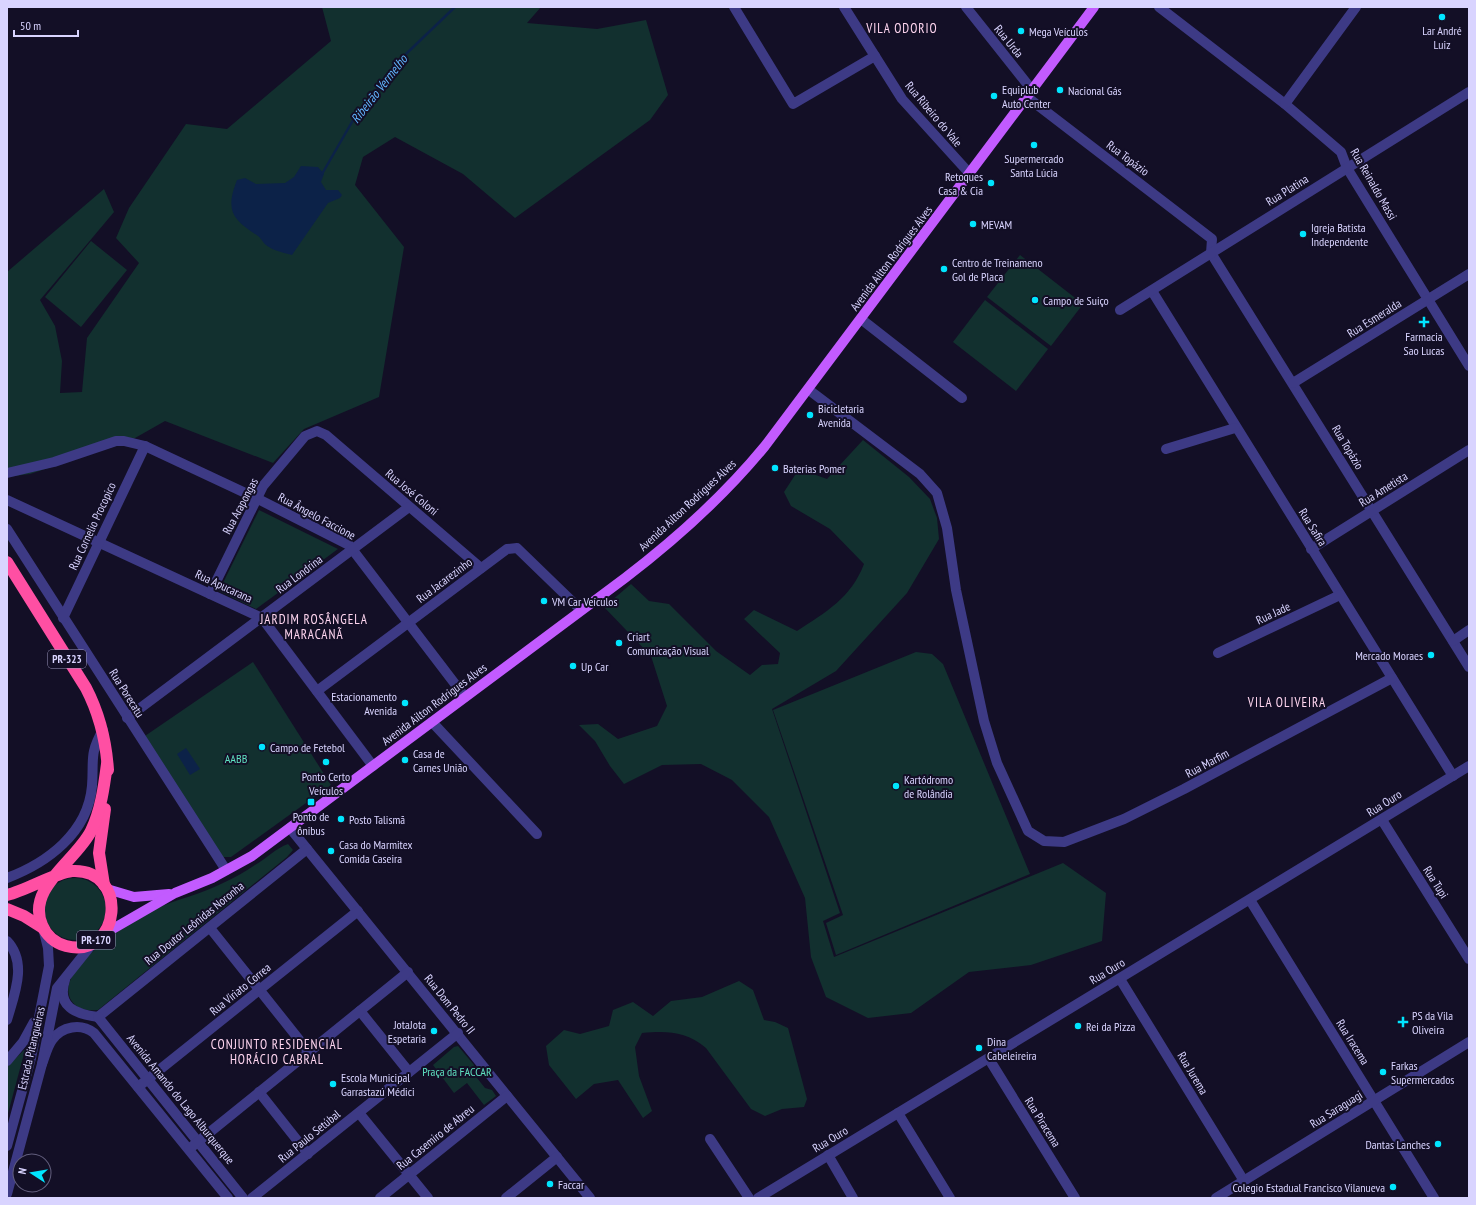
<svg xmlns="http://www.w3.org/2000/svg" width="1476" height="1205" font-family="'PT Sans Narrow',sans-serif">
<rect width="100%" height="100%" fill="#130f26"/>
<g fill="#12302f">
<path d="M322,7h219l-14,16 70,6 49,-9 22,75 -18,25 -135,98 -52,-44 -68,-37 -32,20 -8,28 49,62 -25,150 -75,32 -31,34 -108,-42 -37,21 -98,32 -23,3v-205l97,-83 10,23 -74,88 15,26 7,35 -2,32 22,-1 5,-54 52,-75 -23,-25 13,-30 57,-84 41,5 104,-88z"/>
<path d="M91,241l36,29 -46,57 -36,-30z"/>
<path d="M1020,255l63,49 -32,42 -64,-49z"/>
<path d="M985,300l63,49 -32,42 -63,-49z"/>
<path d="M863,440l46,37 21,22 7,19 2,21 -32,54 -71,78 -64,38 68,204 -17,8 11,36 229,-94 43,30 -4,48 -71,24 -62,7 -58,41 -43,5 -42,-21 -15,-40 -6,-59 -36,-81 -37,-37 -31,-16 -39,1 -38,19 -14,-18 -15,-25 -16,-16 19,-1 20,15 39,-13 10,-20 -16,-50 -47,-49 27,-23 18,17 20,3 47,47 34,24 12,-10 16,-1 2,-11 -36,-34 10,-9 43,21c29,-19 54,-33 67,-67l-34,-35 -39,-23 -7,-14 15,-23 28,10z"/>
<path d="M259,510l79,39 -82,60 -37,-18z"/>
<path d="M916,652l16,2 11,10 87,210 -194,81 -10,-32 17,-8 -70,-205z"/>
<path d="M253,662l78,123 -100,72h-8l-81,-119z"/>
<path d="M288,844l5,6 -6,7 -189,153c-10,1 -21,0 -27,-10 -18,-31 62,-80 84,-91 22,-10 47,-15 68,-26 11,-5 22,-11 32,-18 11,-6 21,-17 33,-21z"/>
<circle cx="75" cy="909" r="31"/>
<path d="M739,981l14,9 11,30 11,2 13,6 19,71 -3,8 -22,2 -17,7 -14,-7 -45,-61c-21,-17 -38,-17 -64,-15l-7,14 4,29 13,35 -9,7 -25,-38 -24,4 -18,15 -27,-34 -3,-19 18,-16 16,4 29,-8 4,-16 20,-8 20,14 18,-15 31,-4z"/>
<path d="M458,1046l16,19 -1,8 12,15 7,2 4,6 -12,9 -17,-22 -13,10 -21,-28 21,-18z"/>
<path d="M24,1050h1l-18,67v-50z"/>
</g>
<g fill="#0c2248">
<path d="M301,166l17,1 6,7 -3,8 5,8h12l4,5 -2,3 -12,5 -36,52c-7,-2 -17,-4 -23,-8 -5,-2 -7,-8 -11,-11 -26,-17 -33,-25 -21,-56l8,-2 11,6 29,-1 9,-6z"/>
<path d="M186,748l14,21 -10,6 -13,-21z"/>
</g>
<g fill="none" stroke-linecap="round" stroke-linejoin="round">
<path stroke="#0c2248" stroke-width="2.5" d="M322,174l34,-59 51,-62 48,-46"/>
<g stroke="#3d3a85" stroke-width="10">
<path d="M734,7l59,97 82,-48"/>
<path d="M844,7l58,92 68,75"/>
<path d="M966,7l66,83"/>
<path d="M1159,7l126,97 56,48 6,16 122,198"/>
<path d="M1027,97l185,142 -1,14 258,414"/>
<path d="M1285,104l71,-97"/>
<path d="M1152,291l301,485"/>
<path d="M1120,310l349,-218"/>
<path d="M861,319l101,79"/>
<path d="M1293,383l176,-109"/>
<path d="M809,390l111,84 17,19 10,35 9,62 28,131 13,42 31,68 16,10 20,1 60,-23 60,-30 208,-111"/>
<path d="M1166,449l69,-21"/>
<path d="M7,473l47,-11 62,-21h8l21,5 111,52 93,47 116,152"/>
<path d="M7,500l255,118 111,148"/>
<path d="M7,529l219,341"/>
<path d="M1311,549l158,-99"/>
<path d="M210,594l53,-108 42,-50 12,-5 9,4 155,133"/>
<path d="M63,618l82,-172"/>
<path d="M1453,641l16,-11"/>
<path d="M1218,653l122,-58"/>
<path d="M317,691l190,-142 10,-1 64,62"/>
<path d="M127,718l282,-211"/>
<path d="M432,722l105,112"/>
<path d="M1382,820l87,139"/>
<path d="M290,828l300,370"/>
<path d="M7,878c40,-15 81,-45 85,-92 2,-26 -3,-32 11,-56"/>
<path d="M1250,900l184,298"/>
<path d="M210,928l99,124"/>
<path d="M7,941c21,22 7,54 0,79"/>
<path d="M1120,979l124,202"/>
<path d="M65,980c-9,27 11,34 33,37"/>
<path d="M360,1011l49,61"/>
<path d="M98,1017l209,-168"/>
<path d="M98,1017l145,181"/>
<path d="M989,1059l86,139"/>
<path d="M7,1061l16,-19 11,-20"/>
<path d="M42,1064c3,-7 5,-17 10,-24 10,-14 29,-17 42,-7l134,165"/>
<path d="M138,1087l220,-176"/>
<path d="M259,1092l49,62"/>
<path d="M359,1113l69,85"/>
<path d="M898,1113l52,85"/>
<path d="M710,1139l39,59"/>
<path d="M7,1146l24,-88 18,-92 -1,-18 -5,-20"/>
<path d="M189,1149l219,-177"/>
<path d="M828,1155l25,43"/>
<path d="M7,1194l35,-130 15,-76 36,-45"/>
<path d="M252,1198l206,-165"/>
<path d="M380,1198l127,-102"/>
<path d="M506,1198l51,-41"/>
<path d="M758,1198l711,-432"/>
<path d="M1216,1198l253,-156"/>
</g>
<g stroke="#c25bff" stroke-width="10">
<path d="M107,889l27,8 35,-3"/>
<path d="M104,934l71,-41 37,-15 40,-22 373,-278c51,-39 99,-82 140,-132l329,-439"/>
</g>
<g stroke="#ff4fa3" stroke-width="12">
<path d="M7,562l79,126c14,27 20,52 22,82"/>
<path d="M104,885l-5,-32 6,-44"/>
<path d="M7,895c20,-5 48,-22 65,-24 58,-3 49,89 -6,75 -11,-3 -20,-11 -24,-21 -16,-37 34,-64 49,-94 10,-21 13,-44 16,-67"/>
<path d="M7,909l17,7 19,12"/>
</g>
</g>
<g fill="#00e5ff" stroke="#130f26" stroke-width="1.5">
<circle cx="1442" cy="17" r="4"/>
<circle cx="1021" cy="31" r="4"/>
<circle cx="1060" cy="90" r="4"/>
<circle cx="994" cy="96" r="4"/>
<circle cx="1034" cy="145" r="4"/>
<circle cx="991" cy="183" r="4"/>
<circle cx="973" cy="224" r="4"/>
<circle cx="1303" cy="234" r="4"/>
<circle cx="944" cy="269" r="4"/>
<circle cx="1035" cy="300" r="4"/>
<path d="M1422 316h4v4h4v4h-4v4h-4v-4h-4v-4h4z"/>
<circle cx="810" cy="415" r="4"/>
<circle cx="775" cy="468" r="4"/>
<circle cx="544" cy="601" r="4"/>
<circle cx="619" cy="643" r="4"/>
<circle cx="1431" cy="655" r="4"/>
<circle cx="573" cy="666" r="4"/>
<circle cx="405" cy="703" r="4"/>
<circle cx="262" cy="747" r="4"/>
<circle cx="405" cy="760" r="4"/>
<circle cx="326" cy="762" r="4"/>
<circle cx="896" cy="786" r="4"/>
<rect x="307" y="798" width="8" height="8" rx="2"/>
<circle cx="341" cy="819" r="4"/>
<circle cx="331" cy="851" r="4"/>
<path d="M1401 1016h4v4h4v4h-4v4h-4v-4h-4v-4h4z"/>
<circle cx="1078" cy="1026" r="4"/>
<circle cx="434" cy="1031" r="4"/>
<circle cx="979" cy="1048" r="4"/>
<circle cx="1383" cy="1072" r="4"/>
<circle cx="333" cy="1084" r="4"/>
<circle cx="1438" cy="1144" r="4"/>
<circle cx="550" cy="1184" r="4"/>
<circle cx="1393" cy="1187" r="4"/>
</g>
<g text-anchor="middle" dominant-baseline="central" stroke-width="4" stroke-linejoin="round" paint-order="stroke">
<g fill="#130f26" stroke="#9e99be" stroke-width="1">
<rect x="48" y="650" width="38" height="18" rx="3"/>
<rect x="77" y="931" width="38" height="18" rx="3"/>
</g>
<g font-size="11" font-weight="bold" fill="#d9d4ff">
<text x="67" y="659">PR-323</text>
<text x="96" y="940">PR-170</text>
</g>
<g font-size="12" fill="#d9d4ff" stroke="#130f26" text-anchor="start">
<text x="1442" y="30" text-anchor="middle">Lar André<tspan x="1442" dy="14">Luiz</tspan></text>
<text x="1029" y="31">Mega Veículos</text>
<text x="1002" y="89">Equiplub<tspan x="1002" dy="14">Auto Center</tspan></text>
<text x="1068" y="90">Nacional Gás</text>
<text x="1034" y="158" text-anchor="middle">Supermercado<tspan x="1034" dy="14">Santa Lúcia</tspan></text>
<text x="983" y="176" text-anchor="end">Retoques<tspan x="983" dy="14">Casa &amp; Cia</tspan></text>
<text x="981" y="224">MEVAM</text>
<text x="1311" y="227">Igreja Batista<tspan x="1311" dy="14">Independente</tspan></text>
<text x="952" y="262">Centro de Treinameno<tspan x="952" dy="14">Gol de Placa</tspan></text>
<text x="1043" y="300">Campo de Suiço</text>
<text x="1424" y="336" text-anchor="middle">Farmacia<tspan x="1424" dy="14">Sao Lucas</tspan></text>
<text x="818" y="408">Bicicletaria<tspan x="818" dy="14">Avenida</tspan></text>
<text x="783" y="468">Baterias Pomer</text>
<text x="552" y="601">VM Car Veículos</text>
<text x="627" y="636">Criart<tspan x="627" dy="14">Comunicação Visual</tspan></text>
<text x="1423" y="655" text-anchor="end">Mercado Moraes</text>
<text x="581" y="666">Up Car</text>
<text x="397" y="696" text-anchor="end">Estacionamento<tspan x="397" dy="14">Avenida</tspan></text>
<text x="270" y="747">Campo de Fetebol</text>
<text x="413" y="753">Casa de<tspan x="413" dy="14">Carnes União</tspan></text>
<text x="326" y="776" text-anchor="middle">Ponto Certo<tspan x="326" dy="14">Veículos</tspan></text>
<text x="904" y="779">Kartódromo<tspan x="904" dy="14">de Rolândia</tspan></text>
<text x="311" y="816" text-anchor="middle">Ponto de<tspan x="311" dy="14">ônibus</tspan></text>
<text x="349" y="819">Posto Talismã</text>
<text x="339" y="844">Casa do Marmitex<tspan x="339" dy="14">Comida Caseira</tspan></text>
<text x="1412" y="1015">PS da Vila<tspan x="1412" dy="14">Oliveira</tspan></text>
<text x="426" y="1024" text-anchor="end">JotaJota<tspan x="426" dy="14">Espetaria</tspan></text>
<text x="1086" y="1026">Rei da Pizza</text>
<text x="987" y="1041">Dina<tspan x="987" dy="14">Cabeleireira</tspan></text>
<text x="1391" y="1065">Farkas<tspan x="1391" dy="14">Supermercados</tspan></text>
<text x="341" y="1077">Escola Municipal<tspan x="341" dy="14">Garrastazú Médici</tspan></text>
<text x="1430" y="1144" text-anchor="end">Dantas Lanches</text>
<text x="558" y="1184">Faccar</text>
<text x="1385" y="1187" text-anchor="end">Colegio Estadual Francisco Vilanueva</text>
</g>
<g font-size="12" fill="#d9d4ff" stroke="#130f26">
<text transform="translate(1009 41) rotate(51)">Rua Urda</text>
<text transform="translate(934 114) rotate(50)">Rua Ribeiro do Vale</text>
<text transform="translate(1128 158) rotate(37)">Rua Topázio</text>
<text transform="translate(1374 184) rotate(60)">Rua Reinaldo Massi</text>
<text transform="translate(1287 190) rotate(-32)">Rua Platina</text>
<text transform="translate(891 258) rotate(-53)">Avenida Ailton Rodrigues Alves</text>
<text transform="translate(1374 318) rotate(-32)">Rua Esmeralda</text>
<text transform="translate(1348 447) rotate(59)">Rua Topázio</text>
<text transform="translate(1383 489) rotate(-32)">Rua Ametista</text>
<text transform="translate(412 492) rotate(40)">Rua José Coloni</text>
<text transform="translate(687 505) rotate(-43)">Avenida Ailton Rodrigues Alves</text>
<text transform="translate(240 506) rotate(-62)">Rua Arapongas</text>
<text transform="translate(317 516) rotate(28)">Rua Ângelo Faccione</text>
<text transform="translate(92 526) rotate(-65)">Rua Cornelio Procopico</text>
<text transform="translate(1313 527) rotate(58)">Rua Safira</text>
<text transform="translate(299 574) rotate(-37)">Rua Londrina</text>
<text transform="translate(444 580) rotate(-37)">Rua Jacarezinho</text>
<text transform="translate(224 586) rotate(25)">Rua Apucarana</text>
<text transform="translate(1273 613) rotate(-25)">Rua Jade</text>
<text transform="translate(127 693) rotate(58)">Rua Porecatu</text>
<text transform="translate(434 704) rotate(-37)">Avenida Ailton Rodrigues Alves</text>
<text transform="translate(1207 763) rotate(-28)">Rua Marfim</text>
<text transform="translate(1384 803) rotate(-32)">Rua Ouro</text>
<text transform="translate(1436 882) rotate(58)">Rua Tupi</text>
<text transform="translate(194 923) rotate(-39)">Rua Doutor Leônidas Noronha</text>
<text transform="translate(1107 971) rotate(-31)">Rua Ouro</text>
<text transform="translate(240 989) rotate(-39)">Rua Viriato Correa</text>
<text transform="translate(450 1004) rotate(51)">Rua Dom Pedro II</text>
<text transform="translate(1353 1042) rotate(58)">Rua Iracema</text>
<text transform="translate(31 1048) rotate(-77)">Estrada Pitangueiras</text>
<text transform="translate(1193 1073) rotate(59)">Rua Jurema</text>
<text transform="translate(181 1099) rotate(51)">Avenida Amando do Lago Alburquerque</text>
<text transform="translate(1336 1109) rotate(-32)">Rua Saraguagi</text>
<text transform="translate(1043 1122) rotate(58)">Rua Piracema</text>
<text transform="translate(309 1136) rotate(-39)">Rua Paulo Setúbal</text>
<text transform="translate(435 1137) rotate(-39)">Rua Casemiro de Abreu</text>
<text transform="translate(830 1139) rotate(-31)">Rua Ouro</text>
</g>
<g font-size="12" fill="#5fe0c0" stroke="#130f26">
<text x="236" y="758">AABB</text>
<text x="457" y="1071">Praça da FACCAR</text>
</g>
<g font-size="13" letter-spacing="1" fill="#ffd6f0" stroke="#130f26">
<text x="902" y="28">VILA ODORIO</text>
<text x="314" y="619">JARDIM ROSÂNGELA<tspan x="314" dy="15">MARACANÃ</tspan></text>
<text x="1287" y="702">VILA OLIVEIRA</text>
<text x="277" y="1044">CONJUNTO RESIDENCIAL<tspan x="277" dy="15">HORÁCIO CABRAL</tspan></text>
</g>
<g font-size="13" font-style="italic" fill="#62b6ff" stroke="#130f26">
<text transform="translate(379 89) rotate(-52)">Ribeirão Vermelho</text>
</g>
</g>
<rect width="1476" height="1205" fill="none" stroke="#d9d4ff" stroke-width="16"/>
<g transform="translate(32 1173) rotate(282)"><circle r="19" fill="#130f26" stroke="#625e7d"/>
<path d="M0-3L7 15L0 10L-7 15Z" fill="#00e5ff"/>
<text y="-6" font-size="11" font-weight="bold" text-anchor="middle" fill="#d9d4ff">N</text>
</g>
<path d="M14 30v6h64v-6" fill="none" stroke="#d9d4ff" stroke-width="2"/>
<text x="20" y="30" font-size="12" fill="#d9d4ff" stroke="#130f26" stroke-width="3" paint-order="stroke">50 m</text>
</svg>
